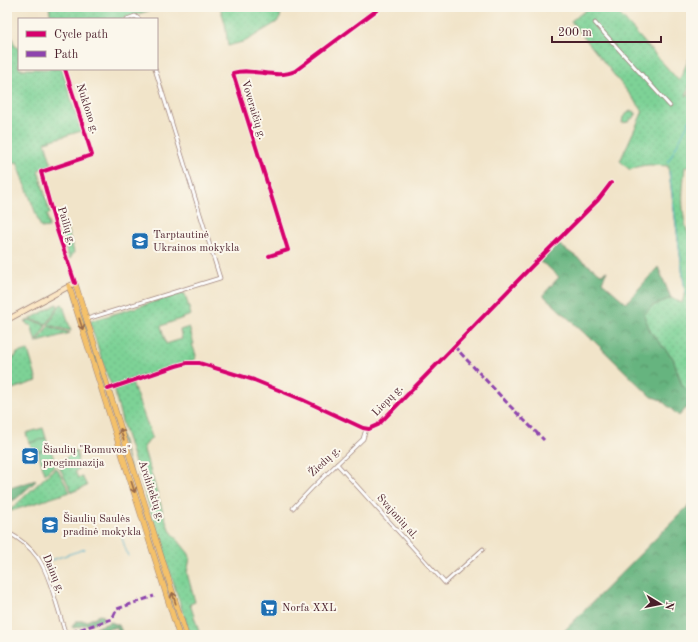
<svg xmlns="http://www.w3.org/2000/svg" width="698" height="642" font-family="'Old Standard TT',serif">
<defs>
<pattern id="grass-dots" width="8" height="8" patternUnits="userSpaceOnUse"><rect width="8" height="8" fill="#7dd296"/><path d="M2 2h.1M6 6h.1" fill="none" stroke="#6eb481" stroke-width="1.8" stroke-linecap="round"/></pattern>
<pattern id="forest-crowns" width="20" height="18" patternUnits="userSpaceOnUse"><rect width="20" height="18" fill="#66b47f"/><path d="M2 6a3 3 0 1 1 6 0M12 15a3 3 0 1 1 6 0" fill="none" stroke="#569268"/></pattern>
</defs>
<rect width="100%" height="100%" fill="#fbf7ec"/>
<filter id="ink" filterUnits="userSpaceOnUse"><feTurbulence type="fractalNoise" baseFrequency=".025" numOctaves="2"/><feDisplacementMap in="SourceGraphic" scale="8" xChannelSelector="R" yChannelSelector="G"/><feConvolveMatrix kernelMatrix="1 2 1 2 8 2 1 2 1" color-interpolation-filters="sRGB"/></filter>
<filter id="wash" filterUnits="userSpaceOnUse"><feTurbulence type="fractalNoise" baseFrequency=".012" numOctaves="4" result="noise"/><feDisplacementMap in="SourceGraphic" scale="16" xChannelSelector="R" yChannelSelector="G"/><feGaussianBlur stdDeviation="0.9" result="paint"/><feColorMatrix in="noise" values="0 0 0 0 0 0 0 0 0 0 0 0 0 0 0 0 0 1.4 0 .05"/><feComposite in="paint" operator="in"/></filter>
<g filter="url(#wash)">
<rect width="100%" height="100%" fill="#f1e4c9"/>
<g fill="url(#grass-dots)" stroke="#647860">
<path d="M49,7h104l1,2 -32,10h-71z"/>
<path d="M220,7h62l-2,11 -3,4 -31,19 -18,5 -3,-23z"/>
<path d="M590,7h23l66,74 12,-27v28l-5,14 2,-1 3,-5v76l-6,1c-3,28 -5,48 6,74v153l-9,-9 -9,-27 -22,-25 -8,-18 9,-9 19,-8 11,5 3,-11 -17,-126c-15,-1 -24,-3 -38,4l-10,-9 23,-50 -72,-90z"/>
<path d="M7,25l8,21 4,3v20h43l19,62 -36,11 7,24 -14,4 12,43 -3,2 2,12 -8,1 -24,-66 -10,2z"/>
<path d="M630,111h3l3,2v2l-8,7 -6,1 1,-6z"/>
<path d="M63,222l5,10 6,20 -4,7 -1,-1 -10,-32z"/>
<path d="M76,293l48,152 -1,1 -49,-152z"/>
<path d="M183,293l2,1 6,21 -30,11 5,18 16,-5 -2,-9 9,-3 5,17h-2l4,11 -1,5 -81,25 -3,-1 -4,-9 -17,-52 1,-2z"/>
<path d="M57,304l1,2 -11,18 -17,-5z"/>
<path d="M62,304l1,1 8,26 -23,-6 12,-20z"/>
<path d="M29,320l17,5 -10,18 -5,-18h-3l-3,-3z"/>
<path d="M48,326l22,7 -32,9z"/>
<path d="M28,350l9,31 -28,9h-2v-31l8,-2 2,-4z"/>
<path d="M132,383l20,54 -8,10v3l19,62 6,17 20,25 1,4 -3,15 8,29 -5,2 10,31h-10l-67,-210 -9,-35 4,-3z"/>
<path d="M76,450l2,10 -1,1 1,4h1v4l-4,2 3,7 4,-1 2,3 3,6 -15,6 -14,-27z"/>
<path d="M124,450h1l58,185h-1z"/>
<path d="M56,467l14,25 -62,20z"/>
</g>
<g fill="url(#forest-crowns)" stroke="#586a55">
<path d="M558,244l43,30 6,-3 -5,11 24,21 32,-36 13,31 -19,8 -8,9 7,18 22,25 9,27 9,9v9l-12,13 -18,-16 -11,-4 -57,-56 -10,-8 -40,-37 16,-18 -12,-11 -7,-4z"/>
<path d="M36,480v1l-20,18 -9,4v-14z"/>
<path d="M691,503v132h-131z"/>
<path d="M100,615l4,1 -1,4 -29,8 -2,-1 4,-6h11z"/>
<path d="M111,622l8,3 4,10h-4l-2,-8 -27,6 -3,-2z"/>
</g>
<g fill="#7dd296" stroke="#647860">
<path d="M43,428l3,10 -17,5 -3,-10z"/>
<path d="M46,438l3,10 -17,5 -2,-10z"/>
<path d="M50,448l6,16 -11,10 -7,-22z"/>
</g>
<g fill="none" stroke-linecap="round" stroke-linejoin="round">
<g stroke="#4cafcb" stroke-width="1">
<path d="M668,162l23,-44"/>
<path d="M669,171l16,121 6,1"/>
<path d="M121,535l7,21"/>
<path d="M48,561l37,-12"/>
</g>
</g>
</g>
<g filter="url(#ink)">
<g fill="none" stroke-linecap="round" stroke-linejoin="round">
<defs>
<g id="street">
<path d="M127,19l8,-3 4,3"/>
<path d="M595,23l75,83"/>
<path d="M65,69l27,86 -51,17 15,55 19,56"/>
<path d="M269,256l19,-6 -55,-177c20,-6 43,7 62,-2l86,-64"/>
<path d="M87,319l133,-41 -65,-209"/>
<path d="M108,389l68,-23 11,-3h12l55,17 49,20 60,28 6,1 9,-4 154,-159 66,-66 13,-17"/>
<path d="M337,464l108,119 38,-34"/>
<path d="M293,508l19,-20 51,-49 3,-10"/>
<path d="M7,532c12,6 23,15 31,26 12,17 21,56 28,77"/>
</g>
<path id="secondary" d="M7,320l68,-37"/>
<g id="primary">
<path d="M75,283l111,352"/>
<path d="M69,286l110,349"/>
</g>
</defs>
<use href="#street" stroke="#9e827a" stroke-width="4.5"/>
<use href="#secondary" stroke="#9e827a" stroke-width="6"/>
<use href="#primary" stroke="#9e827a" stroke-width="6"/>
<use href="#street" stroke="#fff" stroke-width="3"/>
<use href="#secondary" stroke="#fbe6c4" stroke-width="4.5"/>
<use href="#primary" stroke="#f4c16b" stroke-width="5"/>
<g stroke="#8e44ad" stroke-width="3" stroke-dasharray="6 3" stroke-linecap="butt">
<path d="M454,346l56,60 34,34"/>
<path d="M63,635l49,-16 5,-10 37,-13"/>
</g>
<defs>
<g id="cycleway">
<path d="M65,69l27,86 -51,17 15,55 19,56"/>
<path d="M269,256l19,-6 -55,-177c20,-6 43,7 62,-2l86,-64"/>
<path d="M108,389l68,-23 11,-3h12l55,17 49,20 60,28 6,1 9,-4 154,-159 66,-66 13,-17"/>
</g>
</defs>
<use href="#cycleway" stroke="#fbf7ec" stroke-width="6"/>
<use href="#cycleway" stroke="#d6006c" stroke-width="4"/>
</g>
<defs><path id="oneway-shaft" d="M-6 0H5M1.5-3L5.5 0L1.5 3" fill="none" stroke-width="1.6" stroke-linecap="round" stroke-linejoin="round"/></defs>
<g stroke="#966848">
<use href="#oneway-shaft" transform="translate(81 324) rotate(72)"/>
<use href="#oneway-shaft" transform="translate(122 434) rotate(-107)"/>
<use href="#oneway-shaft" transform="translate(133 487) rotate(72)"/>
<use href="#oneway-shaft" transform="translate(174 598) rotate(-107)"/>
</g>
</g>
<defs>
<symbol id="school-square" viewBox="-11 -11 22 22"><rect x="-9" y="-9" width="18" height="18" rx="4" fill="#1f6fb2" stroke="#fbf7ec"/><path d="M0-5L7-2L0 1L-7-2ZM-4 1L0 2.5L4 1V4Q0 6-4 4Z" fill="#fff"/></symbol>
<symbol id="supermarket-square" viewBox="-11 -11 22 22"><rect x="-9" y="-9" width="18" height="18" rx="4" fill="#1f6fb2" stroke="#fbf7ec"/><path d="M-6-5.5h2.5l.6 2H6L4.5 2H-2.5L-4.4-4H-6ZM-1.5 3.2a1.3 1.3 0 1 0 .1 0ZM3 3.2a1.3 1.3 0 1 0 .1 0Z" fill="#fff"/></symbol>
</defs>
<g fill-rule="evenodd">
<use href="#school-square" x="130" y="231" width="20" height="20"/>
<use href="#school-square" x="20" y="446" width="20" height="20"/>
<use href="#school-square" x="40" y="515" width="20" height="20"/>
<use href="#supermarket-square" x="259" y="598" width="20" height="20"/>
</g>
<g text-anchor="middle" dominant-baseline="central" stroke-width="4" stroke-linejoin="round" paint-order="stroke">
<g font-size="11" fill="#4a1f2b" stroke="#fbf7ec">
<text transform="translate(87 109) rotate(72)">Nuklono g.</text>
<text transform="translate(253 110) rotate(73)">Voveraičių g.</text>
<text transform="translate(66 226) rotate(73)">Pailių g.</text>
<text transform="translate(388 401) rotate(-46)">Liepų g.</text>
<text transform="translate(325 462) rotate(-43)">Žiedų g.</text>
<text transform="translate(151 491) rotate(72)">Architektų g.</text>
<text transform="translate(397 517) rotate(48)">Svajonių al.</text>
<text transform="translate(53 574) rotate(67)">Dainų g.</text>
</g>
<g font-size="11" fill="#4a1f2b" stroke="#fbf7ec" text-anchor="start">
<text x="153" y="235">Tarptautinė<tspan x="153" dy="13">Ukrainos mokykla</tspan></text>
<text x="43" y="450">Šiaulių "Romuvos"<tspan x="43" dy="13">progimnazija</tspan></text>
<text x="63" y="519">Šiaulių Saulės<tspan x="63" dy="13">pradinė mokykla</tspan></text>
<text x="282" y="608">Norfa XXL</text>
</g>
</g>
<rect width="698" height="642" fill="none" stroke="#fbf7ec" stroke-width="24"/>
<rect x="18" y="18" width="140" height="52" fill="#fbf7ec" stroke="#b4a19f"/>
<rect x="26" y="31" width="20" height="6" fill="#d6006c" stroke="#b4a19f"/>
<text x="54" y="38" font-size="12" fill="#4a1f2b">Cycle path</text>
<rect x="26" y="51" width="20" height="6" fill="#8e44ad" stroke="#b4a19f"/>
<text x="54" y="58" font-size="12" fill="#4a1f2b">Path</text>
<g transform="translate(660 604) rotate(100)" stroke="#fbf7ec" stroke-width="3" paint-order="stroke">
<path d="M0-3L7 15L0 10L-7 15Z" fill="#4a1f2b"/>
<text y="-6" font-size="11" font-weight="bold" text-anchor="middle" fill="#4a1f2b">N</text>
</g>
<path d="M552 36v6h109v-6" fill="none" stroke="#4a1f2b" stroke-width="2"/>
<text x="558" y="36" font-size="12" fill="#4a1f2b" stroke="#fbf7ec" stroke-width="3" paint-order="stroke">200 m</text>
</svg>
